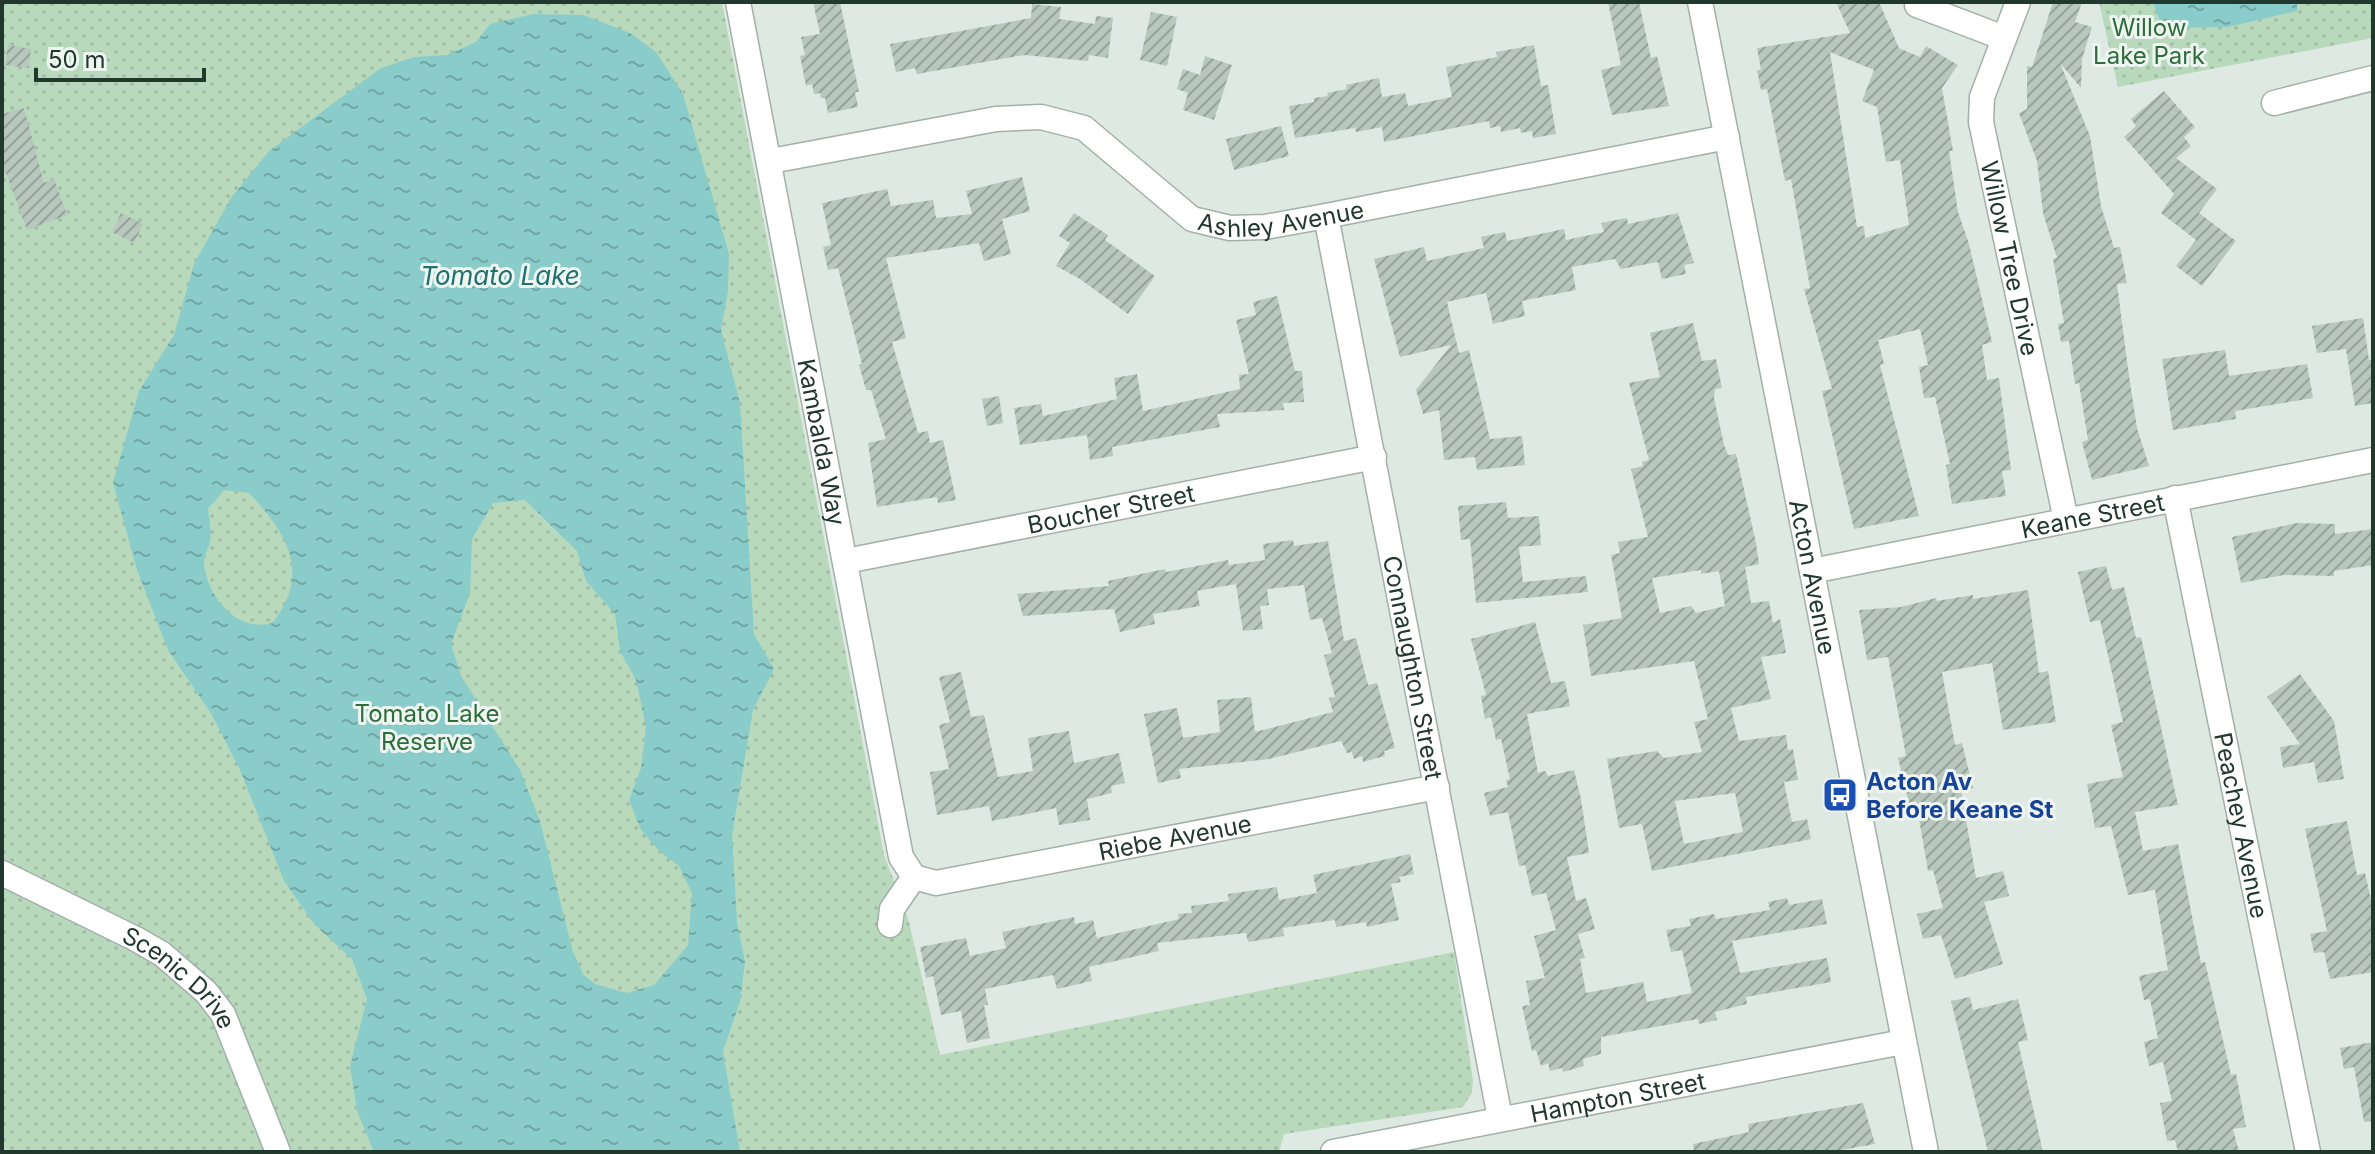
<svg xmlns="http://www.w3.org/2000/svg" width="2375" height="1154" font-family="Inter,sans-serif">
<defs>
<pattern id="park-dots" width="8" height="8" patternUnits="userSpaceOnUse" patternTransform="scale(2)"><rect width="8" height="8" fill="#b9d9bc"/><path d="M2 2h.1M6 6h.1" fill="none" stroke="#9fbba2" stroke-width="1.8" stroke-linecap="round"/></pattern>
<pattern id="water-ripples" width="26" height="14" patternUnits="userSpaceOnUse" patternTransform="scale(2)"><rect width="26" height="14" fill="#8accca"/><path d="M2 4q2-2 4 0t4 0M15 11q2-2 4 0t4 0" fill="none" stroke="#70a7a4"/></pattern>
<pattern id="building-hatch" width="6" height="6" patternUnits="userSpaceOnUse" patternTransform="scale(2)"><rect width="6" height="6" fill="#b8c7be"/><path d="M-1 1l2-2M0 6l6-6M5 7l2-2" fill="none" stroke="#95a39b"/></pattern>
</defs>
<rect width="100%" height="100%" fill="#dfe9e3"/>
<g fill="url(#park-dots)">
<path d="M2,2h720l162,853 24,63 32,137 514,-103 19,128 -1,13 -9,14 -179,27 -5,18h-1277z"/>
<path d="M2099,2h274v36l-255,49z"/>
</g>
<g fill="url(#water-ripples)" fill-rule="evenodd">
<path d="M2153,2h144v9l-69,16 -66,1z"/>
<path d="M533,14l50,1 47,18 26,19 27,42 46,160 -1,37 -7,39 19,73 14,231 20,35 -21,41 -21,125 5,87 8,40 -5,40 -17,49 17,101h-366l-17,-41 -7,-45 17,-67 -15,-40 -38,-35 -30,-43 -44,-111 -28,-55 -44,-65 -31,-80 -24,-87 26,-92 35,-56 20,-71 37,-66 38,-47 112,-83 33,-11 33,-2 29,-13 14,-18zM224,490l25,3c38,40 63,81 23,130 -34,10 -64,-25 -68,-58 -1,-8 5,-17 6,-24 2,-10 -1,-22 -2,-32zM525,500l52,51 9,30 29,33 5,37 16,29 10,47 -5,41 -12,32 12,30 18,21 20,15 13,27 -4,52 -34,40 -27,8 -32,-9 -12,-10 -10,-22 -33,-131 -20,-51 -59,-94 -10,-32 19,-51 2,-54 21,-36z"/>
</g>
<g fill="url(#building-hatch)" fill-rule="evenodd">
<path d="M813,2h27l19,90h-4l3,15 -30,6 -3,-15h-4l-1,-5 -6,1 -2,-10 -6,2 -6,-30 5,-1 -4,-18 19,-3z"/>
<path d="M1608,2h31l12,56 6,-2 12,50 -57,9 -11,-45 20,-5z"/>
<path d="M1836,2h43l20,46 21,9 6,-11 32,19 -16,23 11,63h-4l9,61 11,32 23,98 -10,3 5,35 12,-2 12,92 -9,1 4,25 -54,8 -6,-39 4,-1 -15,-67 -11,1 -5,-31 9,-2 -8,-36 -42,11 6,24 -4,1 39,151 -65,13 -32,-138 10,-2 -28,-100 6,-1 -19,-109 -6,2 -18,-92 -6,1 -4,-20h4l-4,-22 93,-15zM1830,52l44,18 -12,31 15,6 9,55 14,-2 9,65 -44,13 -1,-12 -7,1z"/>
<path d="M2053,2h29l-7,20 17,5 -10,32 -1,29 -21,-25 30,73 11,70 13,42 6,-1 7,36 -10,1 12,92 8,52 12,38 -57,14 -10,-38 6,-2 -9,-57 -4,1 -6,-43 -8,1 -3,-18 6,-1 -11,-64 4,-1 -14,-45 -6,-52 -18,-48 8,-4v-43l5,1z"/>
<path d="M1032,4l29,3 -2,12 36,5 1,-8 17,2 -5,40 -19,-3 -1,6 -64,-6 -107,19 -2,-6 -19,4 -6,-28 141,-26z"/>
<path d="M1151,12l26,5 -10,49 -27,-6z"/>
<path d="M8,45l23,4 -2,19 -24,-3z"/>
<path d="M1534,45l7,41 7,-1 8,49 -23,4 -1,-7 -11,2 -1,-5 -19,4 -1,-6 -10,2 -1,-7 -105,21 -2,-15 -26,5 -1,-4 -60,10 -6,-32 25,-4v-4l14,-2 -1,-3 20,-4 -1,-4 33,-7 3,19 23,-4 3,13 44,-9 -6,-30 51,-10 -1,-5z"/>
<path d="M1205,56l27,9 -18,55 -31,-10 5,-17 -11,-4 6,-20 17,6z"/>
<path d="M2164,91l31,36 -11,10 7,9 -15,12 41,31 -18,24 37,28 -34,45 -26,-20 20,-26 -35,-27 13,-19 -50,-57 12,-11 -5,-7z"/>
<path d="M24,108l20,75 10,-4 13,36 -40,15 -21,-57 -4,1v-60z"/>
<path d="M1281,126l8,30 -55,14 -8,-31z"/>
<path d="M1022,177l8,34 -28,8 9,35 -27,7 -5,-18 -93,15 20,80 -14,4 26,91 10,-2 2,12 13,-3 13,60 -18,3 -1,-6 -60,10 -9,-64 18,-4 -15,-49h-5l-7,-25 3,-1 -24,-96 -10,2 -5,-23 8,-2 -9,-42 65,-14 4,17 42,-6 3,18 36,-4 -6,-23z"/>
<path d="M121,213l22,11 -9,19 -22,-11z"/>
<path d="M1074,213l34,22 -3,5 50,36 -27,38 -48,-35 -24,-13 14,-23 -11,-7z"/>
<path d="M1678,213l16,50 -10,2 2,9 -24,5 -4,-17 -37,7 -6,-10 -43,8 4,23 -54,11 3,15 -32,8 -7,-31 -39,9 12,51 10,-3 21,89 32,-3 3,29 -48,5 -2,-13 -31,3 -5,-50 -16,4 -7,-24 35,-45 -51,12 -26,-98 50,-12 3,14 57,-13 -3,-11 24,-5 2,9 57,-12 2,11 38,-8 -3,-9 26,-5 1,6z"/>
<path d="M1277,296l18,75h7l2,31 -21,1 1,7 -67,4 3,13 -108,20 1,9 -23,4 -3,-25 -67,10 -6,-37 27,-4 2,12 74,-17 -3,-21 23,-4 6,37 97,-22 -1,-14 10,-1 -13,-54 20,-5 -3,-13z"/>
<path d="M2363,318l6,42h4v43l-18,3 -9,-57 -29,4 -5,-27z"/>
<path d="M1693,323l9,38 14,-2 6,29 -7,1 -1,9 10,47 4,10 8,-1 20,89 3,21 -14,3 6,36 18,-2 4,22 7,-4 6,34 -25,4 10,42 -40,9 8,33 47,-6 2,15 5,-1 5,31 -14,2 8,40 15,-3 4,20 -159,32 -10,-47 -23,4 -12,-69 50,-8 7,7 38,-6 -8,-30 14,-3 -14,-58 -103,15 -8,-51 39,-7 -11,-63 9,-2 -2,-11 30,-5 -17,-68 12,-3 -1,-4 7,-2 -20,-77 31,-6 -10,-44zM1701,570v4l18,-3 6,35 -29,7 -5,-7 -31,7 -8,-35zM1735,793l8,39 -59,12 -9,-43z"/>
<path d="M2225,350l4,26 78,-12 6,34 -78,13 1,8 -63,11 -11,-71z"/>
<path d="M999,396l4,27 -16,3 -5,-27z"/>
<path d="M1506,502l2,16 31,-2 2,29 -22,2 4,35 63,-6 2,16 -112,11 -6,-64 -9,1 -3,-34z"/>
<path d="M2297,523l38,1v10l38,-5v36l-39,6v5l-50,-1 -43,8 -9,-46z"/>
<path d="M1293,540l1,6 34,-5 16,100 12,-3 12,47 9,-2 18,65 -11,3 1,5 -22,6 -1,-6 -8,3 -2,-7 -5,1 -6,-12 -72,18 -90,10 2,9 -23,5 -14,-69 33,-6 6,30 37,-6 -3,-32 34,-3 4,35 78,-20 -4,-14 6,-1 -11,-42 8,-2 -10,-35 -12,2 -6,-35 -37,4 2,16 -9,1 3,23 -20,2 -7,-47 -39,7 3,15 -47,8 2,10 -35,8 -6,-23 -91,7 -6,-22 92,-8 -1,-5 57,-12 1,3 62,-12 1,5 36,-5 -2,-16z"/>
<path d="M2106,566l6,24 12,-3 12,51 5,-1 37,168 -43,7 8,39 35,-7 23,119 4,-1 26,113 5,-1 10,53 -13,2 6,23h-61l-3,-12 -8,1 -7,-38 12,-2 -9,-39 -14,4 -5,-24 14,-4 -8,-39 -6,1 -5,-24 29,-6 -13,-80 -27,5 -17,-69 -16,2 -8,-44 36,-7 -12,-52 12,-3 -23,-102 -10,2 -12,-50z"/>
<path d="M2028,590l11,83 9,-2 8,51 -53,8 -11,-67 -50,9 13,73 7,-2 11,45 -12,2 15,88 27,-7 6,25 -25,6 19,62 -48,15 -14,-44 -18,4 -6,-25 26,-6 -10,-38 -5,1 -12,-70 -7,2 -11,-45 8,-2 -18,-99 -21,3 -8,-50 42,-3 35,-9 1,3 36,-6v4z"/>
<path d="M1535,622l16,61 14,-2 5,25 -43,8 11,59 7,-2 3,5 26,-6 7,29 8,54 -22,4 9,44 10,-3 9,31 -17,5 7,24 -5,1 6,34 57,-11 4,20 45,-9 -10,-43 -11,2 -5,-22 25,-4 -2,-7 25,-5 2,5 54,-9 -2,-8 19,-4 2,7 33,-6 5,25 -95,17 8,32 87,-15 4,24 -85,15 1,7 -32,8 2,8 -18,4 -1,-5 -97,18v17l-18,5 1,7 -21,6 -1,-4 -12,3 -2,-8 -7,3 -5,-16 -4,1 -10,-45 8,-1 -4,-24 19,-3 -11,-42 22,-6 -10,-37 -14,3 -7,-31 -6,1 -11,-54 -18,4 -6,-23 24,-6 -2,-7 4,-1 -9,-40 -5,1 -5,-23 -6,2 -4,-23 5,-1 -15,-56z"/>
<path d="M961,672l10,45 13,-2 14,62 35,-6 -5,-33 41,-7 5,32 45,-10 6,30 -14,3 1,7 -25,6 3,21 -31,5 -3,-17 -64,13 -3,-15 -52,9 -7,-43 19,-3 -10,-44 11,-3 -11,-45z"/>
<path d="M2300,674l34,47 10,58 -26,4 -4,-21 -31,6 -3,-21 20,-3 -33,-47z"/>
<path d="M2347,821l10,54 8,-2 8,36v63l-43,7 -6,-27 -10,1 -4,-19 17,-3 -22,-102z"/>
<path d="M1410,854l4,20 -15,3 2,5 -10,2 8,36 -32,7 -1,-5 -30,5 -1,-7 -52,8 1,8 -36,6 -2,-9 -89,10 2,8 -70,16 3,14 -35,8 -4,-14 -68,14 3,16h-4l6,33 -23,5 -6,-32 -20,4 -8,-39 -7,2 -6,-31 46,-9 4,18 36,-8 -4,-16 72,-15 1,7 18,-4 4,18 82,-19 -1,-5 14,-1 -1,-7 38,-5 -1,-7 49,-7 2,13 38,-7 -4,-18z"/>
<path d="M1970,997l3,13 45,-11 10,41 -10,2 25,110h-55l-37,-151z"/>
<path d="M2373,1042v79l-9,1 -10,-55 -10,2 -4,-21z"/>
<path d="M1863,1103l12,41 -45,8h-136l-1,-8 56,-12 -1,-8z"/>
</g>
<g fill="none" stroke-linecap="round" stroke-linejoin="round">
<defs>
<g id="minor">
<path id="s1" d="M738,2l163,855 13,20"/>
<path id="s2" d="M1700,2l226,1150"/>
<path id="s3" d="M2018,2l-36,95 -1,25 85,398"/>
<path d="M1917,5l87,33"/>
<path d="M2274,103l99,-25"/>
<path id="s4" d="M771,161l225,-42 45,-2 43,11 108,91 38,9 35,-1 61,-11 401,-79"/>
<path id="s5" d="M1326,216l174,902"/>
<path id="s6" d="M2175,498l133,654"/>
<path id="s7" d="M846,561l528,-104"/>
<path id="s8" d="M1812,571l561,-111"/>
<path id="s9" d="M2,873l134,66 26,15 44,38 17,22 55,138"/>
<path id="s10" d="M914,877l22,6 501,-96"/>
<path d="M890,925l2,-16 22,-32"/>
<path id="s11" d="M1333,1152l570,-110"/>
</g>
</defs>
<use href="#minor" stroke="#a2b0a9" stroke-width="27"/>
<use href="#minor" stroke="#fff" stroke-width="24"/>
</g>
<defs>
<symbol id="bus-square" viewBox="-11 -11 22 22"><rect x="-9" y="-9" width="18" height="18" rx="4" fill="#1a4fb4" stroke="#eff6f2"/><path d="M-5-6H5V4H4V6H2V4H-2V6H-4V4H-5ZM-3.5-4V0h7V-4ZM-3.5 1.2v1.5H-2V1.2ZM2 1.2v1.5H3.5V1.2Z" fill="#fff"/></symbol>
</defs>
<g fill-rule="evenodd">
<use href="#bus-square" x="1820" y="775" width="40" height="40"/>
</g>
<g text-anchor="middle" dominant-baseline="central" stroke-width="6" stroke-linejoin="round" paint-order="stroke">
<g font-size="24" fill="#2e6c3b" stroke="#eff6f2">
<text x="2149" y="27">Willow<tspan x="2149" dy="28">Lake Park</tspan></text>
<text x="427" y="713">Tomato Lake<tspan x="427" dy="28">Reserve</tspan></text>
</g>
<g font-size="24" fill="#21382e" stroke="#eff6f2">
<text stroke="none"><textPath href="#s4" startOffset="550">Ashley Avenue</textPath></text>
<text stroke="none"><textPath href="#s3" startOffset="266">Willow Tree Drive</textPath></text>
<text stroke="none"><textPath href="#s1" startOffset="448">Kambalda Way</textPath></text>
<text stroke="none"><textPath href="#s7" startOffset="270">Boucher Street</textPath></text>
<text stroke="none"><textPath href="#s8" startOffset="286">Keane Street</textPath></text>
<text stroke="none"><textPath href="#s2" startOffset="586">Acton Avenue</textPath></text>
<text stroke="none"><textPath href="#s5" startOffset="460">Connaughton Street</textPath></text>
<text stroke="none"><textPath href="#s6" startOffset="334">Peachey Avenue</textPath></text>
<text stroke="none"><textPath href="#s10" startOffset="266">Riebe Avenue</textPath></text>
<text stroke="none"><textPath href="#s9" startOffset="208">Scenic Drive</textPath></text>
<text stroke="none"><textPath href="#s11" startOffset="290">Hampton Street</textPath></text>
</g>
<g font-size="24" font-weight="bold" fill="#164399" stroke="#eff6f2" text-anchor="start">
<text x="1866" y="781">Acton Av<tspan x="1866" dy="28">Before Keane St</tspan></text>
</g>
<g font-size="26" font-style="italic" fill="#20706f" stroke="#eff6f2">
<text x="500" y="275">Tomato Lake</text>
</g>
</g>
<rect width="2375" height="1154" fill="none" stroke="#21382e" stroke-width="8"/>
<path d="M36 68v12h168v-12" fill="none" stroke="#21382e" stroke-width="4"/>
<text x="48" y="68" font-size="24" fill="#21382e" stroke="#eff6f2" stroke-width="6" paint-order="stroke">50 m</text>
</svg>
